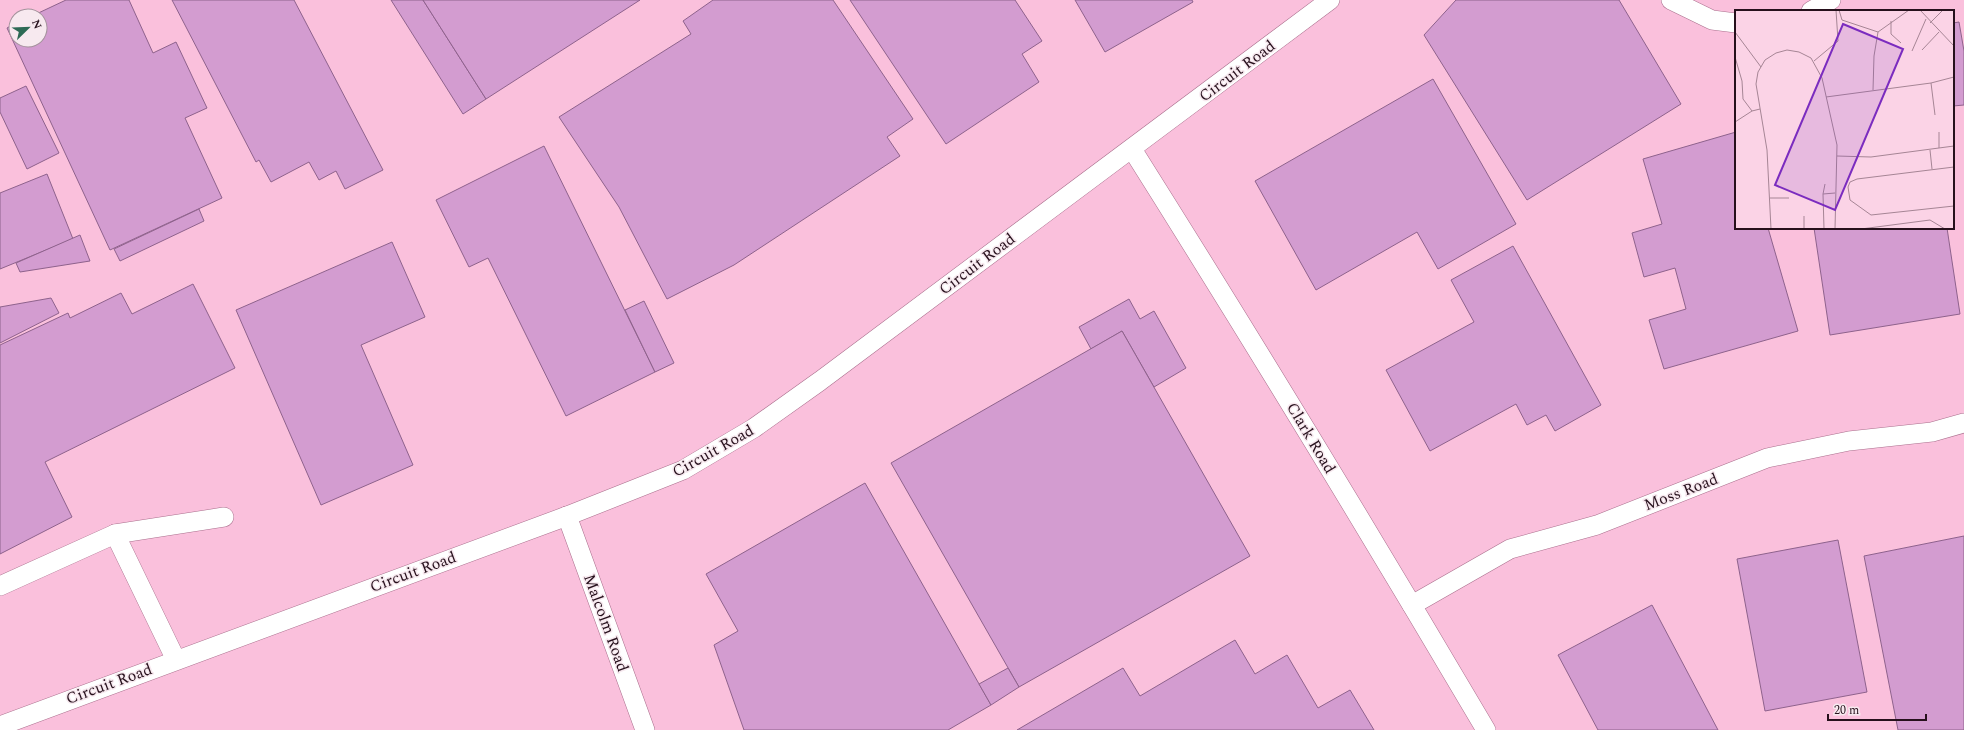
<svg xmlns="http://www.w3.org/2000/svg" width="1964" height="730" font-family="Spectral,serif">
<rect width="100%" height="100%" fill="#fbd3e6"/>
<path fill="#fac0dc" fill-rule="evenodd" d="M0,0h1964v730h-1964zM1736,11h217v217h-217zM16,16h24v24h-24z"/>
<g fill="#d39cd0" stroke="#8e628c">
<path d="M66,0h63l24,53 23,-11 31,66 -22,10 37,80 -112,52 -103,-222 9,-5v17h24v-24h-8z"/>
<path d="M172,0h122l89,170 -38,19 -9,-18 -17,9 -10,-18 -38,20 -12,-22 -3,2z"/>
<path d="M391,0h32l63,99 -23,15z"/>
<path d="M423,0h217l-154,99z"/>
<path d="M713,0h120l80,119 -26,18 13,19 -166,109 -67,34 -48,-92 -60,-90 132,-83 -8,-13z"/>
<path d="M850,0h165l27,41 -20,13 17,28 -93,62z"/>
<path d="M1075,0h117l1,2 -88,50z"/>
<path d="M1456,0h163l62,104 -154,96 -103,-165z"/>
<path d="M1959,22l5,29v54l-11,1v-83z"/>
<path d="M1433,79l83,145 -78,45 -21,-37 -101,58 -61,-109z"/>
<path d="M26,86l33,67 -32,16 -27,-57v-14z"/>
<path d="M1736,132v96h32l30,103 -134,38 -15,-49 37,-11 -11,-41 -31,9 -12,-44 30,-9 -19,-65z"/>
<path d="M544,146l111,226 -89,44 -78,-158 -19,9 -33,-67z"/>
<path d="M47,174l26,65 -73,30v-76z"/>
<path d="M199,209l5,12 -84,40 -6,-12z"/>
<path d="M1814,228h133l13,86 -130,21z"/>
<path d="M80,235l10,26 -70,11 -4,-9z"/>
<path d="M392,242l33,75 -64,28 52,120 -92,40 -85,-195z"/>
<path d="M1513,246l88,159 -46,26 -9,-16 -19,10 -11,-21 -86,47 -44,-81 88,-48 -23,-42z"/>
<path d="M193,284l42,84 -190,94 27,55 -72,37v-209l68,-32 2,5 51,-25 11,21z"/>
<path d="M51,298l8,15 -59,30v-36z"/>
<path d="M1129,299l11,20 14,-8 32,57 -32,19 -32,-56 -31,18 -12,-22z"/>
<path d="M644,301l30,62 -19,9 -30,-62z"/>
<path d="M1122,331l128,225 -231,131 -128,-224z"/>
<path d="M865,483l126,222 -43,25h-204l-30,-85 24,-14 -32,-57z"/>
<path d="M1964,536v194h-66l-34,-174z"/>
<path d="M1838,540l29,152 -102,19 -28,-152z"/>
<path d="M1652,605l66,125h-120l-40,-75z"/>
<path d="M1235,640l20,34 32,-19 31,53 32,-18 24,40h-357l106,-62 17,28z"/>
<path d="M1008,668l11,19 -28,18 -12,-21z"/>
</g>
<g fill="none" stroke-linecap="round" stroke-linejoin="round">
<defs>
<g id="lane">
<path d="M1671,0l41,20 24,3"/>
<path d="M1811,11l20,-11"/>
<path d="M1132,149c121,192 239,386 354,581"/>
<path d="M567,516l78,214"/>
<path d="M115,534l61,126"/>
<path d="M0,586l115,-52 109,-17"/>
<path d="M1412,605l98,-56 87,-24 170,-67 82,-17 83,-9 32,-9"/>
<path d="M0,726l567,-210 116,-46 71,-42 66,-47 510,-381"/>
</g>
</defs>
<use href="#lane" stroke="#aa6f8d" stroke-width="20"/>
<use href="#lane" stroke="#fff" stroke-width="19"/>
</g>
<g text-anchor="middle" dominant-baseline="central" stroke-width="3" stroke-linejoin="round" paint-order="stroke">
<g font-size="16" fill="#26101c" stroke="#f7e9ef">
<text transform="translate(1237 71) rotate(-37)">Circuit Road</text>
<text transform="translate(977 264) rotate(-37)">Circuit Road</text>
<text transform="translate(1311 438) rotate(59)">Clark Road</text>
<text transform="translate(713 451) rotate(-29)">Circuit Road</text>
<text transform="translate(1681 492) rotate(-21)">Moss Road</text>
<text transform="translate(413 572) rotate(-20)">Circuit Road</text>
<text transform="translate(606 623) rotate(70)">Malcolm Road</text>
<text transform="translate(109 684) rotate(-20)">Circuit Road</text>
</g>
</g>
<g transform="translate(1735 10)">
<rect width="219" height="219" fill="#fbd3e6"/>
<path fill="none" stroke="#a68595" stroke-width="1" d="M104,0l3,10 36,12M185,0l34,36M156,11v13l10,9M195,13l13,-13M0,22l26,35M187,40l17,-18M177,41l14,-32M0,47l7,24 1,18 9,12M79,51l24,-20 -2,-31M196,73l4,32M138,80l1,-34 4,-24 31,-22M91,87l105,-14 23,-6M0,112l17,-11 8,-2M204,122v16M195,140l2,19M102,146l34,1 83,-11M219,157l-97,12 -7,3 -2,5 2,13 21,15 83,-9M88,184l12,-1M35,188h19M69,206v13M36,219l-4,-79 -11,-66 2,-12 7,-12 11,-7 11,-3 12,2 12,6 11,20 15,67 -2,84M89,219l-1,-35 2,-10M126,219l69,-9 15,9"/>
<path fill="#7b2cbf" fill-opacity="0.15" stroke="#7b2cbf" stroke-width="2" d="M108,14l60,25 -68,161 -60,-25z"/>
<rect width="219" height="219" fill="none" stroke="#26101c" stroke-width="2"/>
</g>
<g transform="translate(28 28) rotate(67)"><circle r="19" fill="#f7e9ef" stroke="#a3929b"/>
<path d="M0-3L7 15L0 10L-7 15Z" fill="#2d6a55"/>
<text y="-6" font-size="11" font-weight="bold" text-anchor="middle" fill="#26101c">N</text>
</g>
<path d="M1828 714v6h98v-6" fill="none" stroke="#26101c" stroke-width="2"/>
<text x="1834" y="714" font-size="12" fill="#26101c" stroke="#f7e9ef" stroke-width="3" paint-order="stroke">20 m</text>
</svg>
